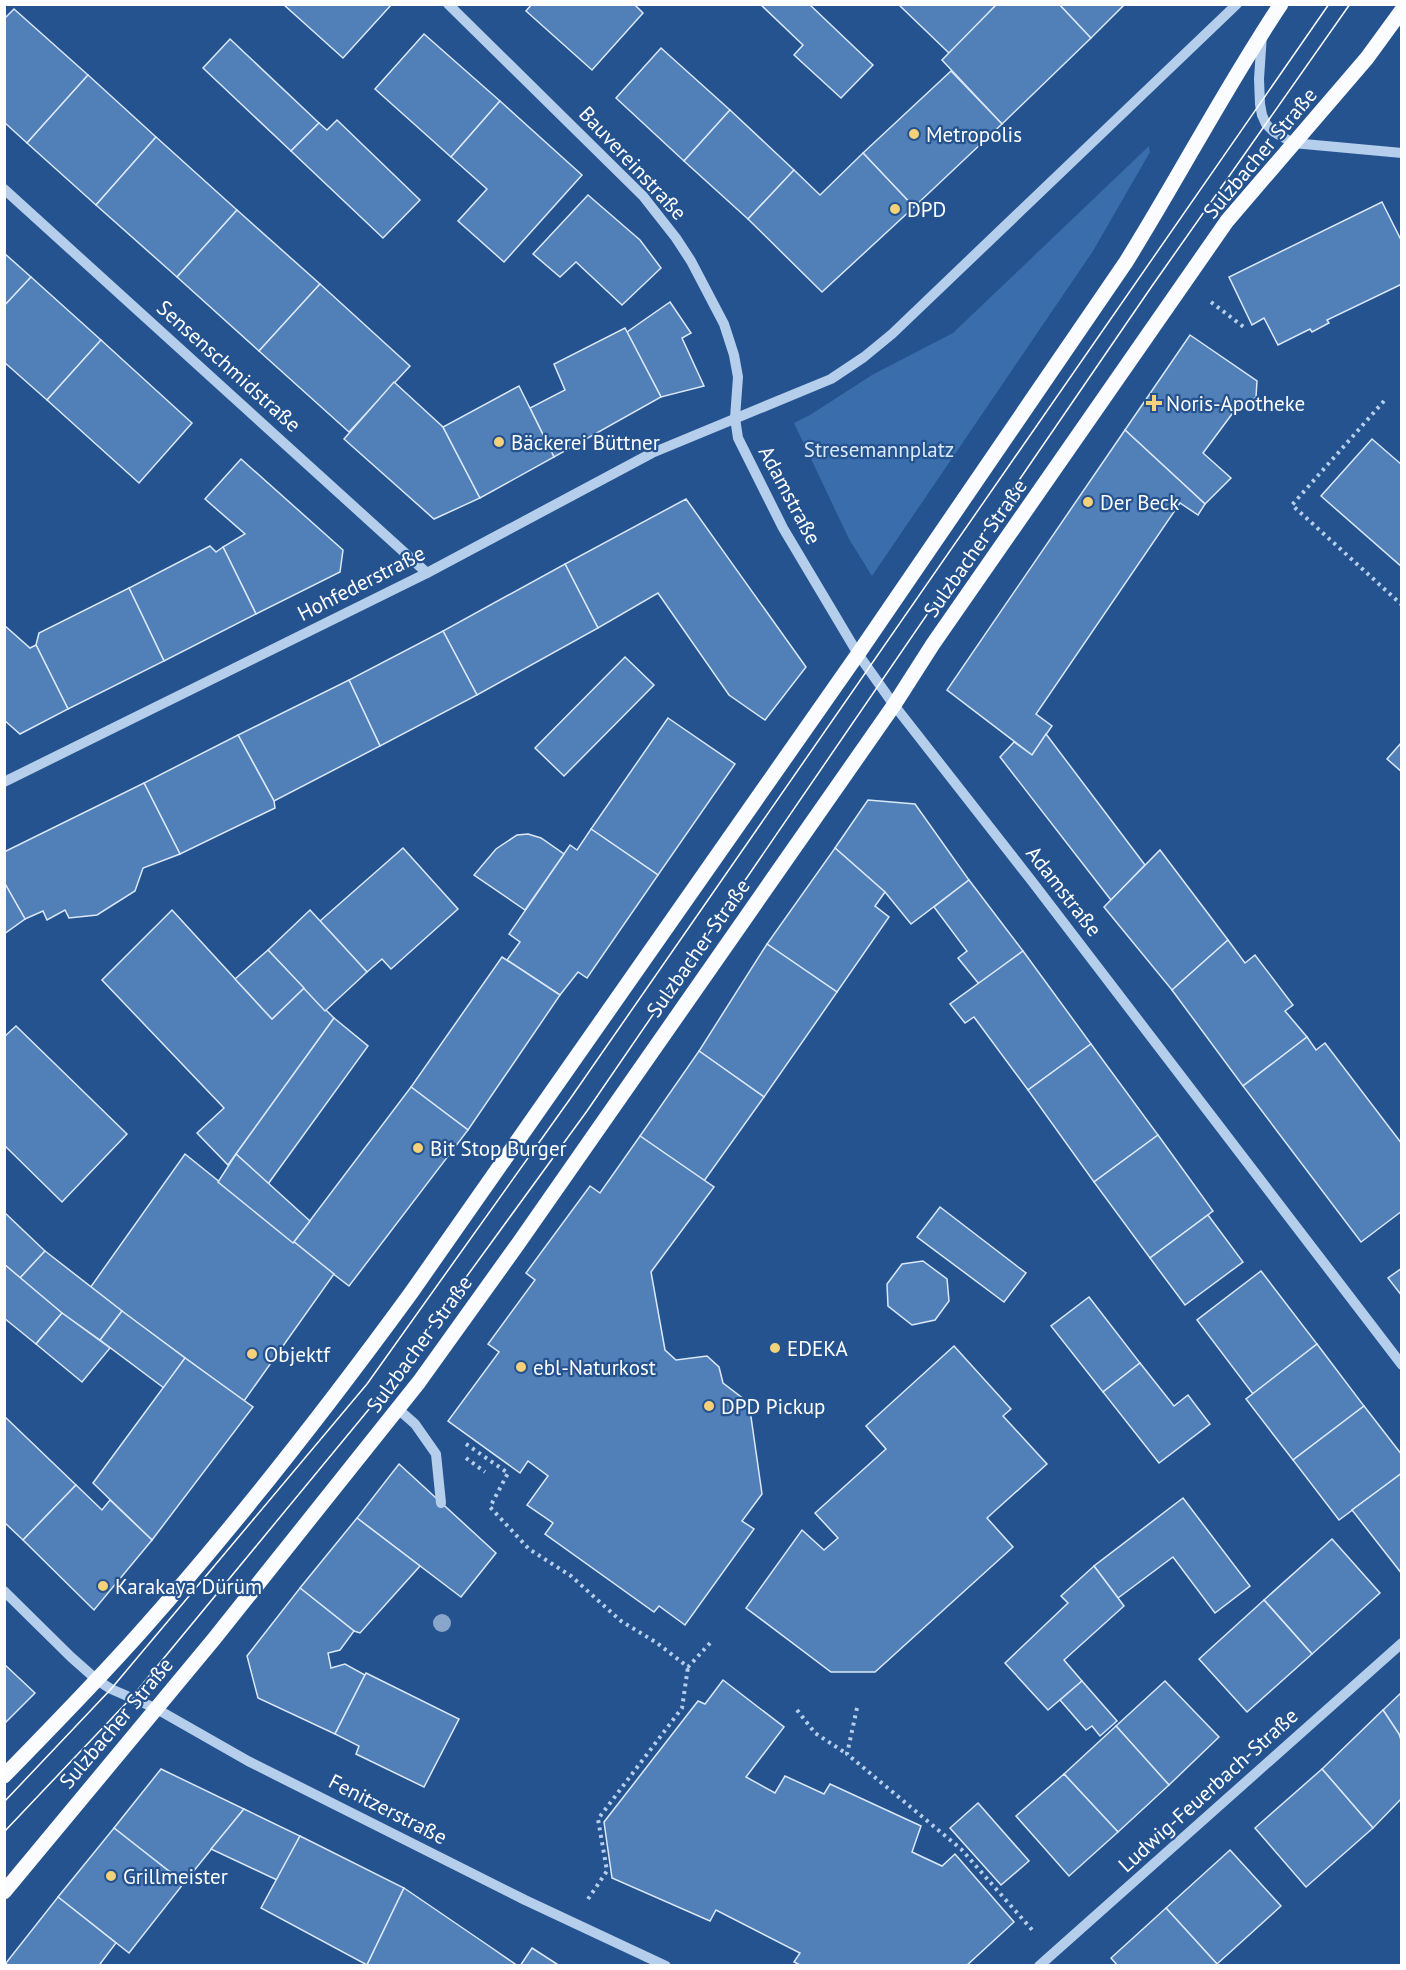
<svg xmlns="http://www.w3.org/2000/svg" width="1406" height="1970" font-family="'PT Sans',sans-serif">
<rect width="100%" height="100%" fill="#25538f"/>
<path fill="#396dab" d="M1149,146l1,6 -57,99 -221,325 -23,-37 -55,-116 16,-8 62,-40 81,-42z"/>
<g fill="#517fb7" stroke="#dae8f9" stroke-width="1.5">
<path d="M283,4h109l-49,54z"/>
<path d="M532,4h102l9,9 -51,57 -66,-59z"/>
<path d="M760,4h49l64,61 -32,33 -47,-43 9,-10z"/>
<path d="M898,4h99l-47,50z"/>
<path d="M997,4h62l32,34 -89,86 -60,-64z"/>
<path d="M1059,4h66l-34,34z"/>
<path d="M14,9l74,66 -61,68 -23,-21v-103z"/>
<path d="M424,34l76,67 -49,56 -76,-68z"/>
<path d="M230,39l89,84 -28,28 -88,-83z"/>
<path d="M661,48l69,62 -46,51 -68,-63z"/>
<path d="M951,71l51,53 -88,83 -51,-54z"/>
<path d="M88,75l68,62 -60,68 -69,-62z"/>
<path d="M500,101l82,74 -78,87 -46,-41 29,-32 -36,-32z"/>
<path d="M730,110l64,60 -46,49 -64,-58z"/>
<path d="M337,120l83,80 -37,38 -92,-87 28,-28 8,7z"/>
<path d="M156,137l81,73 -60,67 -81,-72z"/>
<path d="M863,153l51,54 -92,85 -74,-73 46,-49 26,25z"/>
<path d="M588,195l52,45 21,28 -39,37 -46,-43 -16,15 -27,-23z"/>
<path d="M1382,202l20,40v42l-75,36 2,3 -17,9 -2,-3 -32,16 -14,-27 -12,7 -23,-48z"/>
<path d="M237,210l83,74 -61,67 -82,-74z"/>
<path d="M4,253l27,24 -27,29z"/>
<path d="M31,277l70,63 -54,60 -43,-38v-56z"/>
<path d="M320,284l90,82 -61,66 -90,-81z"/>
<path d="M670,302l21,31 -9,5 22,48 -43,11 -34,-65z"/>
<path d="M625,328l36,69 -107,60 -24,-49 35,-18 -11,-26z"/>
<path d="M1190,335l67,46 -1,16 -8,7 -10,2 -35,47 28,25 -26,26 -80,-74z"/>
<path d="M101,340l91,83 -53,60 -92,-83z"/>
<path d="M394,382l49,45 37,71 -46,21 -90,-80z"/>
<path d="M519,386l35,71 -74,41 -37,-71z"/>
<path d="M1125,430l80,74 -7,11 -18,-12 -144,211 16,12 -20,29 -85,-65z"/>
<path d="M1372,439l30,26v102l-81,-71z"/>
<path d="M241,459l102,91 -3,22 -84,42 -33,-67 22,-13 -40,-35z"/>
<path d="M686,499l120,168 -41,53 -36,-25 -71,-102 -60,35 -33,-64z"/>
<path d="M210,546l6,6 7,-5 33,67 -92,47 -35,-73z"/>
<path d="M565,564l33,64 -121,67 -34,-64z"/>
<path d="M129,588l35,73 -96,48 -32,-64 3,-12z"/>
<path d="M4,625l26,23 6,-3 32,64 -48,25 -16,-14z"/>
<path d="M443,631l34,64 -97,51 -31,-66z"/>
<path d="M625,657l29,28 -90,91 -29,-28z"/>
<path d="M349,680l31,66 -106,55 -36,-66z"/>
<path d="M668,718l67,46 -77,111 -67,-46z"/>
<path d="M1046,734l99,131 -34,35 -111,-143 14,-15 18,13z"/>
<path d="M238,735l36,66 1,7 -95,46 -36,-71z"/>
<path d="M1402,742v30l-15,-13z"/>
<path d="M144,783l36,71 -37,14 -8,23 -38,24 -28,3 -4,-8 -18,10 -4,-9 -18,8 -21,-37v-30z"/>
<path d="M868,800l47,4 54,76 -58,44 -26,-32 -50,-44z"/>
<path d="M591,829l67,46 -71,103 -9,-6 -18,23 -53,-35 13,-18 -11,-8 61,-89 7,5z"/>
<path d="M528,834l13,4 23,16 -39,56 -51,-35 22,-26 21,-14z"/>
<path d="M403,848l55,61 -67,60 -9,-10 -15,13 -47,-51z"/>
<path d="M835,848l50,44 -10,14 14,11 -52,75 -70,-48z"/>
<path d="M1160,850l68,90 -56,50 -68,-83z"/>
<path d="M969,880l54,71 -44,33 -21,-26 9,-7 -33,-44z"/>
<path d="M4,882l21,37 -21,15z"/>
<path d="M172,910l100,109 32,-31 30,30 -106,147 -31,-32 27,-25 -122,-128z"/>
<path d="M310,910l57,62 -42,39 -57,-61z"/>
<path d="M1228,940l17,23 10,-8 38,50 -8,6 22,26 -64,49 -71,-96z"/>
<path d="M767,944l70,48 -73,105 -65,-46z"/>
<path d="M268,950l36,38 -32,31 -37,-40z"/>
<path d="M1023,951l68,93 -63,46 -54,-73 -9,6 -15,-19z"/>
<path d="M502,957l58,38 -92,135 -57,-43z"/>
<path d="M334,1018l34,28 -100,138 -32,-30z"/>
<path d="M16,1026l111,108 -65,68 -58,-57v-108z"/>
<path d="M1307,1037l9,13 9,-7 77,101v67l-41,31 -118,-156z"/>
<path d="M1091,1044l67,91 -64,47 -66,-92z"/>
<path d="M699,1051l65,46 -60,84 -64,-45z"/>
<path d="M411,1087l57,43 -119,156 -56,-43z"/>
<path d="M1158,1135l55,76 -63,47 -56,-76z"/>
<path d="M640,1136l74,51 -63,85 14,78 11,10 31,-4 12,11 4,16 26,20 13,91 -20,27 12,8 -69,96 -26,-19 -5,6 -109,-78 8,-11 -26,-18 21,-29 -20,-15 -8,12 -72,-52 51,-69 -11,-8 47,-64 -9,-7 64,-87 10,7z"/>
<path d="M185,1154l149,120 -90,127 -154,-113z"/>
<path d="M236,1154l74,67 -17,22 -75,-61z"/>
<path d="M940,1207l86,66 -22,29 -87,-65z"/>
<path d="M4,1212l41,39 -25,27 -16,-14z"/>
<path d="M1208,1215l35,47 -58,43 -35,-47z"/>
<path d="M45,1251l77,60 -22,29 -38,-27 -42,-35z"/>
<path d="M923,1261l24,18 2,22 -14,19 -23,5 -24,-19 -1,-22 15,-20z"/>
<path d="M4,1264l58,49 -26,31 -32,-26z"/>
<path d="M1402,1268v28l-14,-18z"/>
<path d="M1261,1271l56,73 -64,50 -56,-74z"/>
<path d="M1089,1297l51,66 -37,29 -52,-66z"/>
<path d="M122,1311l63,47 -21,30 -64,-48z"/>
<path d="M62,1313l48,35 -28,34 -46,-38z"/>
<path d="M1317,1344l47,62 -71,54 -47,-61z"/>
<path d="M954,1346l57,63 -8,7 44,48 -60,54 26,29 -138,125h-44l-85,-64 56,-78 22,20 14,-12 -23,-25 71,-64 -20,-23z"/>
<path d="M185,1358l68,49 -101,133 -59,-57z"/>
<path d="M1140,1363l34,43 14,-11 22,29 -51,39 -56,-71z"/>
<path d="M1364,1406l38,49v18l-63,47 -46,-60z"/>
<path d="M4,1416l72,69 -53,55 -19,-18z"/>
<path d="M399,1464l97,89 -35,44 -104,-79z"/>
<path d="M1402,1473v101l-50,-64z"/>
<path d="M76,1485l26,25 8,-10 42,40 -58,70 -71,-70z"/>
<path d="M1183,1498l67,88 -35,27 -42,-56 -55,41 -24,-32z"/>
<path d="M357,1518l63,48 -60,67 -6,-2 -54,-43z"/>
<path d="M1332,1539l48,54 -68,61 -48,-54z"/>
<path d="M1094,1566l30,40 -60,54 18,21 -34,29 -43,-47 63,-60 -7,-7z"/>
<path d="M300,1588l54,43 -14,19 -12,3 3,15 14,-4 20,11 -30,59 -77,-36 -11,-42z"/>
<path d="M1264,1600l48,54 -65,58 -48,-53z"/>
<path d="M4,1664l31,29 -31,31z"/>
<path d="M366,1673l93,46 -35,68 -68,-33 3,-8 -24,-12z"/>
<path d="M723,1680l61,47 -38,50 29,16 10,-17 39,18 6,-10 91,42 -9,26 30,14 13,-12 59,68 -48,44h-164l-8,-4 6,-9 -84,-43 -6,11 -98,-43 -8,-56 94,-121 7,3z"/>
<path d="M1082,1681l35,40 -17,15 -8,-10 -6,4 -26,-30z"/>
<path d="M1165,1681l54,56 -50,48 -53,-59z"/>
<path d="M1402,1692v51l-3,-9 -16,-24z"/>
<path d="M1383,1710l16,24 3,9v55l-29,30 -51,-59z"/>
<path d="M1116,1726l53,59 -51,47 -54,-58z"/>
<path d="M161,1769l83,40 -60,74 -70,-55z"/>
<path d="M1322,1769l51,59 -67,59 -51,-59z"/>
<path d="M1064,1774l54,58 -49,44 -53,-60z"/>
<path d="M978,1803l51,58 -28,24 -51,-57z"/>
<path d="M244,1809l56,27 -23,44 -66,-31z"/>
<path d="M114,1828l70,55 -55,70 -71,-56z"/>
<path d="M300,1836l104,52 -37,77 -106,-57z"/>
<path d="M1230,1850l51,56 -64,58 -51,-56z"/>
<path d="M404,1888l85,58 29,20 -151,-1z"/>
<path d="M58,1897l58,46 -16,21 4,2h-96l-2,-3z"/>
<path d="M1166,1908l51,56 -2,2h-97l-7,-8z"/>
<path d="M532,1948l28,18h-40z"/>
</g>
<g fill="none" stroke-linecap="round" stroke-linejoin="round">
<g stroke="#b5ceeb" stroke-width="4" stroke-dasharray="3 4.5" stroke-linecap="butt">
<path d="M1211,302l34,26"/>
<path d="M1384,401l-92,104 110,100"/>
<path d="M466,1444l42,29 -18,34 39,42 42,27 50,45 36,22 31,24 23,-25"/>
<path d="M466,1458l19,14"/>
<path d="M857,1708l-10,46 114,95 73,83"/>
<path d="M797,1710l18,23 32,21"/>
<path d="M588,1899l19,-28 -9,-52 84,-111 6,-41"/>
</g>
<g stroke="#b5ceeb" stroke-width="10">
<path d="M448,4l195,192 33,42 15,23 33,63 10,31 4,22 -3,41 3,20 45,90 75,126 36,51 137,175 371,485"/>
<path d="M1262,34l-3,45 1,25 2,11 4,9 8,8 19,11 109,10"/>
<path d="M4,189l423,384"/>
<path d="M4,782l423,-209 225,-120 179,-74 33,-22 28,-23 345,-330"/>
<path d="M398,1409l17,15 21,30 5,49"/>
<path d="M4,1591l67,66 26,23 14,9 44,19 93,53 277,139 141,66"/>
<path d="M1039,1966l363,-323"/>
</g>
<g stroke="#fafcff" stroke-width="15">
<path d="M4,1776c48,-49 96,-98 141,-149 94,-106 182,-219 266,-334l447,-639 268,-392c53,-85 99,-174 155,-258"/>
<path d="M4,1892l210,-253 205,-257 99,-138 376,-539 39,-61 294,-423 140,-163 35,-48"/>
</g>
<g stroke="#fff" stroke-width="1.5">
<path d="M4,1802l107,-113 256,-305 203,-285 759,-1095"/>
<path d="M4,1832l127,-134 248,-301 208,-286 565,-825 198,-282"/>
</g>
</g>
<circle fill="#89a5c9" cx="442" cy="1623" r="9"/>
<g fill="#f5d179" stroke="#25538f" stroke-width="2">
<circle cx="914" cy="134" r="6"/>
<circle cx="895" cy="209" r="6"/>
<path d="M1151 394h6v6h6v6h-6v6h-6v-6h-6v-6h6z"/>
<circle cx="499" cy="442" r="6"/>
<circle cx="1088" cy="502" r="6"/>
<circle cx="418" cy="1148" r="6"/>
<circle cx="775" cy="1348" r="6"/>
<circle cx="252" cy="1354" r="6"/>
<circle cx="521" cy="1367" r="6"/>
<circle cx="709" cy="1406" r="6"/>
<circle cx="103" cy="1586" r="6"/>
<circle cx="111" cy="1876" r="6"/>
</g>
<g text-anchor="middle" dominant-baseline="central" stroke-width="4.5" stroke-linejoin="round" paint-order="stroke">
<g font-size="21" fill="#fff" stroke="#25538f" text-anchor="start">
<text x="926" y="134">Metropolis</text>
<text x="907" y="209">DPD</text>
<text x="1166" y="403">Noris-Apotheke</text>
<text x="511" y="442">Bäckerei Büttner</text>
<text x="1100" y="502">Der Beck</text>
<text x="430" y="1148">Bit Stop Burger</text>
<text x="787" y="1348">EDEKA</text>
<text x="264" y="1354">Objektf</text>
<text x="533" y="1367">ebl-Naturkost</text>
<text x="721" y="1406">DPD Pickup</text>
<text x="115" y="1586">Karakaya Dürüm</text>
<text x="123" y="1876">Grillmeister</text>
</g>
<g font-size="21" fill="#fff" stroke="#25538f">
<text transform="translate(1260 153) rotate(-50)">Sulzbacher Straße</text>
<text transform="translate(633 163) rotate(47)">Bauvereinstraße</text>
<text transform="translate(229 366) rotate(42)">Sensenschmidstraße</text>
<text transform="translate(790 495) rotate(62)">Adamstraße</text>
<text transform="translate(975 548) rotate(-55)">Sulzbacher Straße</text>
<text transform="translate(361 583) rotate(-27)">Hohfederstraße</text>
<text transform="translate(1064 891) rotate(52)">Adamstraße</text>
<text transform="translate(698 948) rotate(-55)">Sulzbacher Straße</text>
<text transform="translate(419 1344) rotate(-54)">Sulzbacher Straße</text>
<text transform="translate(116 1723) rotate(-50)">Sulzbacher Straße</text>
<text transform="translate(1208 1790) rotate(-42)">Ludwig-Feuerbach-Straße</text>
<text transform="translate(388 1809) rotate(27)">Fenitzerstraße</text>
</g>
<g font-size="21" fill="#dae8f9" stroke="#25538f">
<text x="879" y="449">Stresemannplatz</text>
</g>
</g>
<rect width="1406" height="1970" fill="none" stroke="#ffffff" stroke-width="12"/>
</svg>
